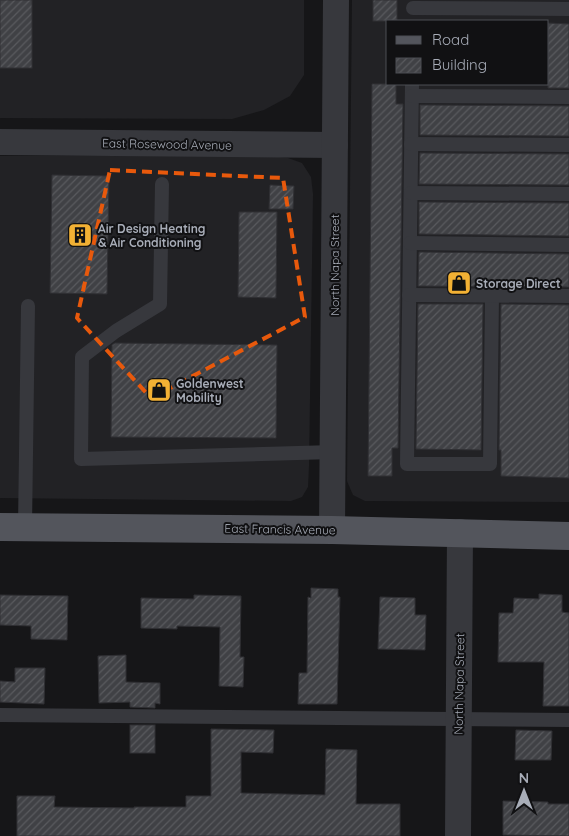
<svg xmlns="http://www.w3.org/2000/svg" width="569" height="836" font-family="Quicksand,sans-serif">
<defs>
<pattern id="building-hatch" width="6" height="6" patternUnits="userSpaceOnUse" patternTransform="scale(1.25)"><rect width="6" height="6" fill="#404145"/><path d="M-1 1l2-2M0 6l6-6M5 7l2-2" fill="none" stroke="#595a5e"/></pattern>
</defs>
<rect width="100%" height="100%" fill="#161618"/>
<g fill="#222225" fill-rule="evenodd">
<path d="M0,0h304v75l-14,21 -26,14 -32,9 -232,-1z"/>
<path d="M352,0h217v502l-204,-1 -12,-6 -6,-14zM388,21h160v63h-160z"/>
<path d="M0,156h269l19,2 14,5 9,14 2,17 -4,272 -1,21 -6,10 -11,4 -291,-3z"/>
</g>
<g fill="url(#building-hatch)" stroke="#303034">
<rect x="0" y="0" width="32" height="68"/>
<rect x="373" y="0" width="24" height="21"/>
<path d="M548,23l21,1v64h-21z"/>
<path d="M372,84h24v20h7l-5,344h-6v28h-24z"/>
<path d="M420,105l149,1v30l-149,-1z"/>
<path d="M420,153l149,1v31l-150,-1z"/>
<path d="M52,175l57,1 -2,118 -57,-1z"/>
<path d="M270,185l24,1 -1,23h-24z"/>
<path d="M419,202l150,1v33l-150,-2z"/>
<path d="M239,212h38l-1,86 -38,-1z"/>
<path d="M419,252l150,2v33l-151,-1z"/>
<path d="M418,304h65l-2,146 -65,-1z"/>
<path d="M501,304l68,1v173l-68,-2v-26h-2z"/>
<path d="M115,343l162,2 -1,93 -165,-1 1,-92z"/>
<path d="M311,588l27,1v8h2l-3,107h-39l1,-31h8l1,-76 3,1z"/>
<path d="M539,594l23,1v17l7,1v93h-26l1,-44h-46l1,-49h14l1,-15 25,1z"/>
<path d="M0,595l68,1 -1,44 -36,-1v-13l-31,-1z"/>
<path d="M194,595l47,1 -1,61h4l-1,30 -24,-1 1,-59 -43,-1v3l-36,-1v-30l53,1z"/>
<path d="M380,597l35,1v17h11l-1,35 -47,-1z"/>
<path d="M126,655v27l34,1v21l-5,-1v5l-25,-1v-5l-31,1 -1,-47z"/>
<path d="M15,668h30l-1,36 -44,-2v-21l15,1z"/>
<rect x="130" y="725" width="25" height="28"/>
<path d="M211,729l63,1 -1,23 -32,-1v41l84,2 1,-46 31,1 -1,54h44v32h-383v-40h38l-1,11 80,1v-1h52v-11h25z"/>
<path d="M516,730l36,1 -1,29h-36z"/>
<path d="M503,801l45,1v2h21v32l-66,-1z"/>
</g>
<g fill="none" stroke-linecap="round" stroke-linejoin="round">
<g stroke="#37383d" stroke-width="14">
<path d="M413,8l156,1"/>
<path d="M412,84l-5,380h83l2,-168"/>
<path d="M412,96l157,1"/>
<path d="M411,144l158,1"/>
<path d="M162,184l-2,120 -44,27 -34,26 -1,102 252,-7"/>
<path d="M411,193l158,1"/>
<path d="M410,243l159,2"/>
<path d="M409,295l160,1"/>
<path d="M25,527l3,-221"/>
<path d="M0,715l569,5"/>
</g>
<g stroke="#37383d" stroke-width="26">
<path d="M0,142l335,3"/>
<path d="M332,530l4,-530"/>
<path d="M458,836l2,-304"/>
</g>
<path stroke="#53555c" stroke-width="28" d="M0,527l332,3 237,6"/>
</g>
<path fill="none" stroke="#e8590c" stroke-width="4" stroke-dasharray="10 6" stroke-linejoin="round" d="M110,170l173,8 22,139 -154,81 -74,-80z"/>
<defs>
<symbol id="building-square" viewBox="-11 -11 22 22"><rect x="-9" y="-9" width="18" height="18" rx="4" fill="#f2b134" stroke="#111113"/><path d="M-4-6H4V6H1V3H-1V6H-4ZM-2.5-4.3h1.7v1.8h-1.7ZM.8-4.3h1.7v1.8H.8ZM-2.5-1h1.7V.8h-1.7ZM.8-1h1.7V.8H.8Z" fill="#111"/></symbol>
<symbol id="shop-square" viewBox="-11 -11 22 22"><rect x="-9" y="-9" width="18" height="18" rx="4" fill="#f2b134" stroke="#111113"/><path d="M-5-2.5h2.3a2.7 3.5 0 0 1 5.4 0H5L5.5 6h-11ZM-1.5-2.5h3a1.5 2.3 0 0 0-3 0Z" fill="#111"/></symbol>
</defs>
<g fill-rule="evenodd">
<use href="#building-square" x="66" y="221" width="28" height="28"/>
<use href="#shop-square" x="445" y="269" width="28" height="28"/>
<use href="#shop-square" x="145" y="376" width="28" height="28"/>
</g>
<g text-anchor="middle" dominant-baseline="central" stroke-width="4" stroke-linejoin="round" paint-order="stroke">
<g font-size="12" fill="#a8adb8" stroke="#111113">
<text transform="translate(167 144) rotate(1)">East Rosewood Avenue</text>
<text transform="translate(334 265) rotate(-90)">North Napa Street</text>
<text transform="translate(280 529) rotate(1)">East Francis Avenue</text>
<text transform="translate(459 684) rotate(-89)">North Napa Street</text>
</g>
<g font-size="12" font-weight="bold" fill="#a8adb8" stroke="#111113" text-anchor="start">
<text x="98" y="228">Air Design Heating<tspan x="98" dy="14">&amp; Air Conditioning</tspan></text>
<text x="476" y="283">Storage Direct</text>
<text x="176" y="383">Goldenwest<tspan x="176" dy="14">Mobility</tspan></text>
</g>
</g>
<rect x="386" y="20" width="162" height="65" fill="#111113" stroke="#4d4f55"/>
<rect x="396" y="36" width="25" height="8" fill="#53555c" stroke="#4d4f55"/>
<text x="432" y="45" font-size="15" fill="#a8adb8">Road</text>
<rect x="396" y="58" width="25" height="15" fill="url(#building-hatch)" stroke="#4d4f55"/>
<text x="432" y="70" font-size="15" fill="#a8adb8">Building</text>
<g transform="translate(524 791)" stroke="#111113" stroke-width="4" paint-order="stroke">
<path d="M0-4L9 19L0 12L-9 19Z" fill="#a8adb8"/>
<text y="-8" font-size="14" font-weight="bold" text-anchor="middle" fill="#a8adb8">N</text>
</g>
</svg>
